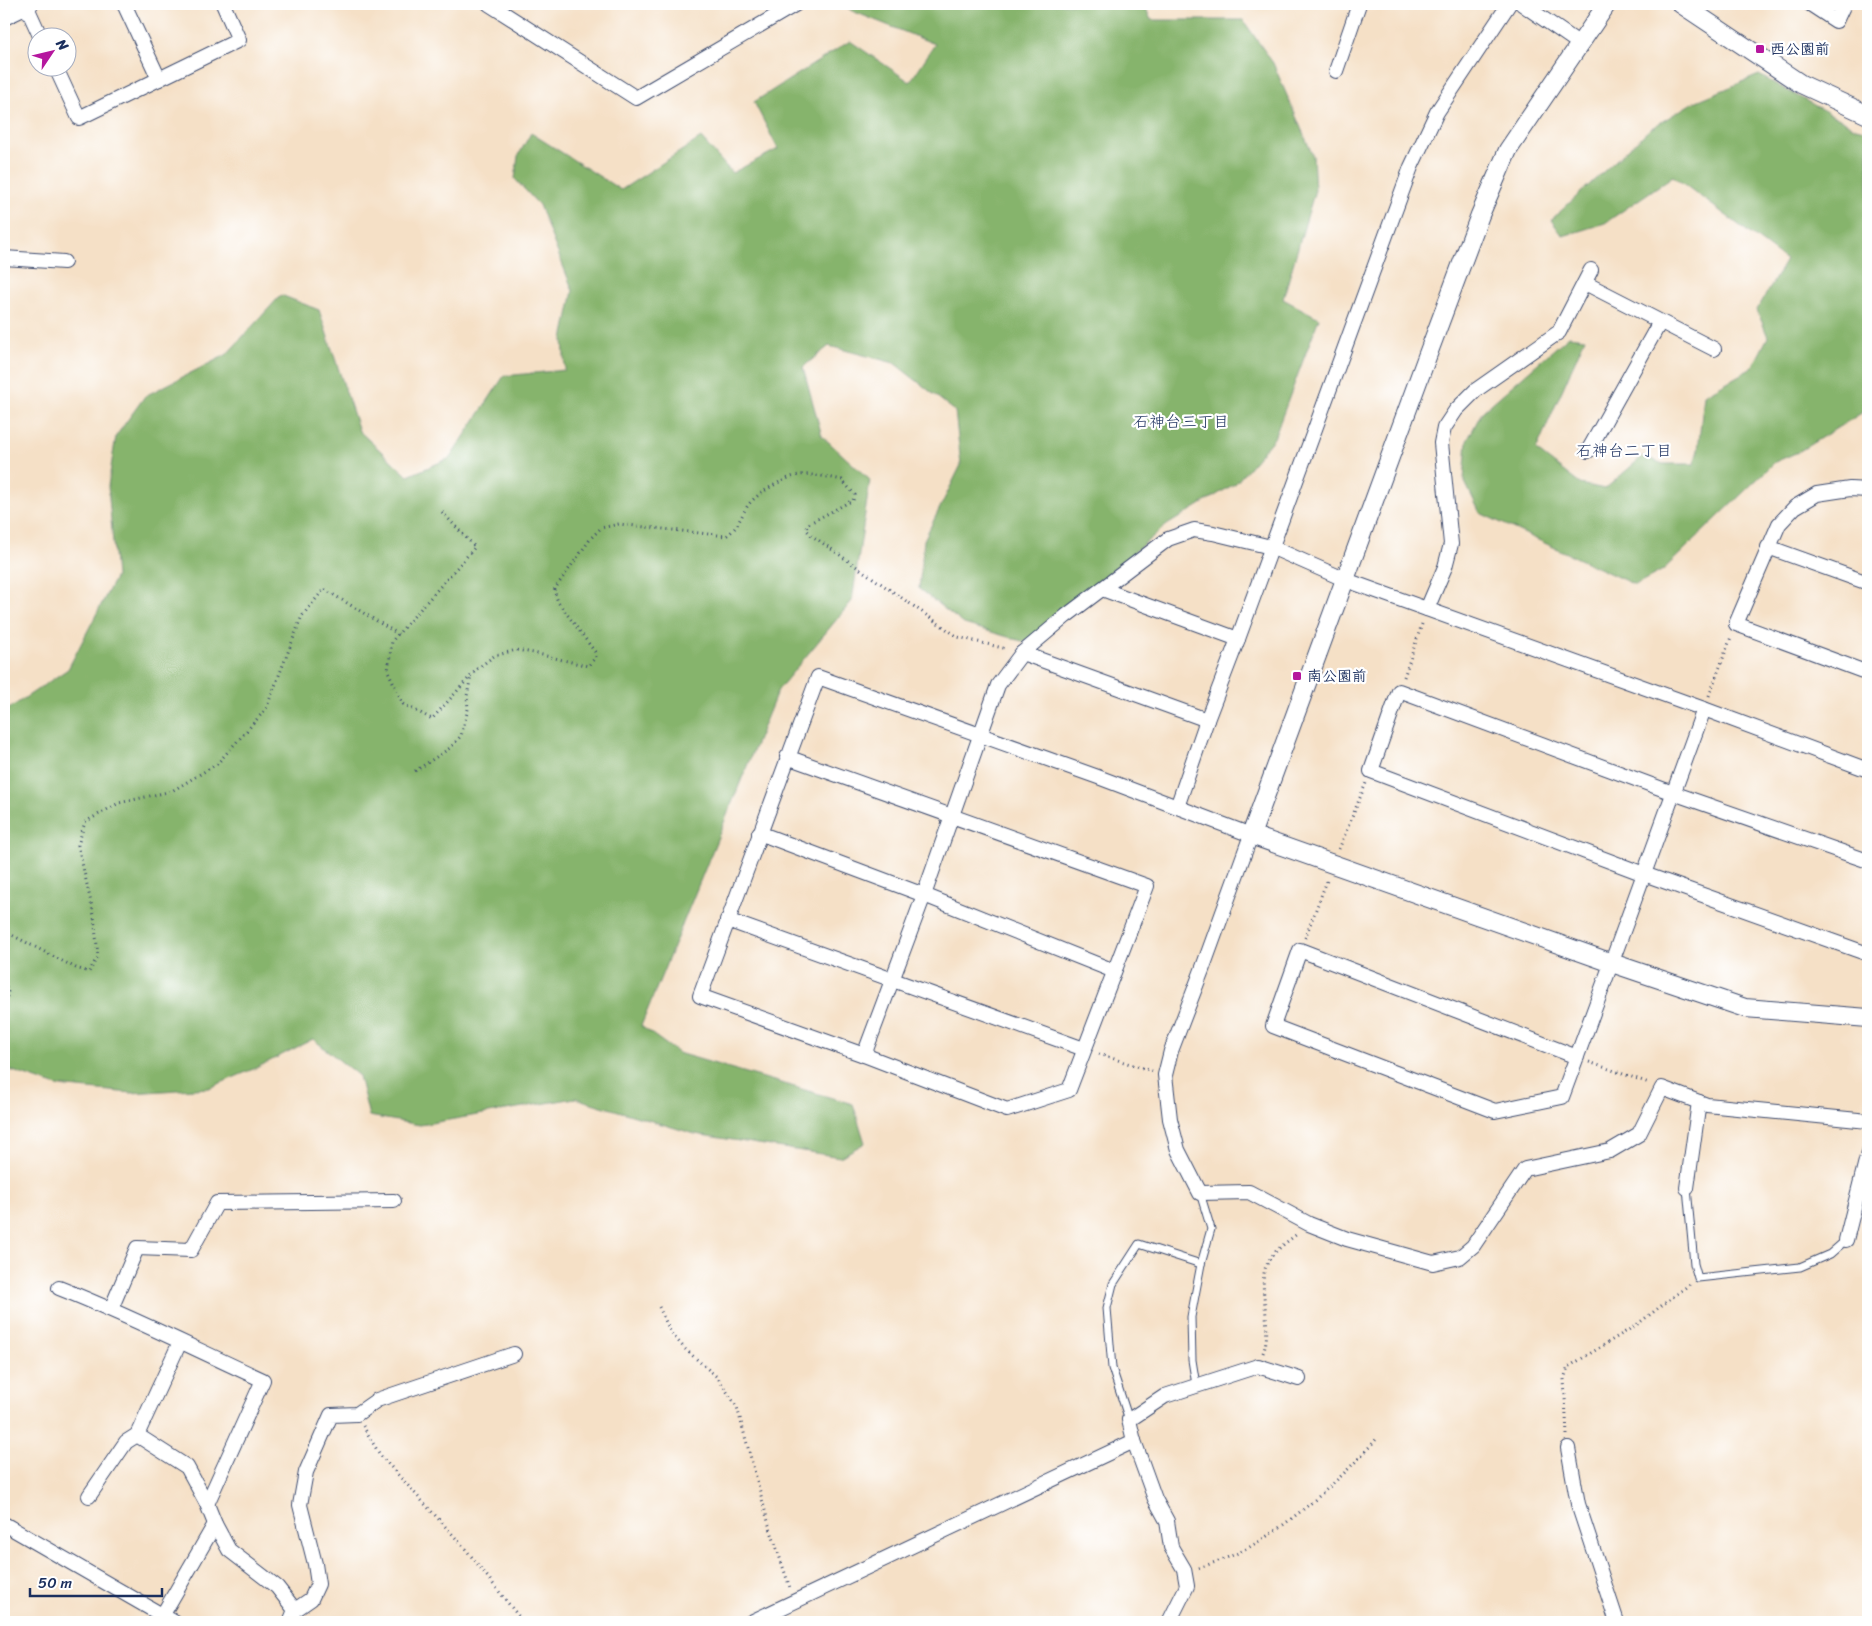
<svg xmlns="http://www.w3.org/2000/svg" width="1872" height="1626" font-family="Sriracha,'Klee One',sans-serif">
<rect width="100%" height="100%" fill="#fff"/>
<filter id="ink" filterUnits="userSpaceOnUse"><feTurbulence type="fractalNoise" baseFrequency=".02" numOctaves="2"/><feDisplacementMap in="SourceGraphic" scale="10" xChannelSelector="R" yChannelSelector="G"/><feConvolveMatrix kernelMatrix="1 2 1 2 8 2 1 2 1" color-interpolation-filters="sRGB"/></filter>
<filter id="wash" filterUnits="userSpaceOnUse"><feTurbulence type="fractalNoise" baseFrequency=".0096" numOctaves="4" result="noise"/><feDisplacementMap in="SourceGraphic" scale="20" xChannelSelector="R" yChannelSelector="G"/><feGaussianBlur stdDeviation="1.12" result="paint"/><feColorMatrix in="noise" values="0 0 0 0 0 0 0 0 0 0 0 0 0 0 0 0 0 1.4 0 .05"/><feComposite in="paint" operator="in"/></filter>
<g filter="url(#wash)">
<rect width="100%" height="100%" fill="#f5e0c6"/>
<g fill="#86b46c" stroke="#507265">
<path d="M842,4h302l7,16h92l30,43 40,93 2,34 -32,109 36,19 -45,120 -38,45 -69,42 -142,117 -61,-18 -45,-35 5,-49 37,-75 -6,-54 -61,-48 -65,-17 -26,21 19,69 48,44 -18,121 -74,89 -137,336 37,27 175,51 12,39 -25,14 -145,-23 -120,-36 -155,27 -51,-9 -10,-40 -46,-37 -55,28 -49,21 -78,5 -74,-7 -53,-18v-356l64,-43 48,-93 -8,-90 8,-50 29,-40 81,-41 55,-60 38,15 40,121 49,45 42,-18 54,-82 61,-6 -2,-31 10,-48 -34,-86 -24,-26 3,-23 13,-23 90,57 80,-52 31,35 46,-24 -24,-47 96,-61 60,41 25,-38 -83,-33z"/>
<path d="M1759,75l97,53 12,3v278l-70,43 -23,10 -112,108 -28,15 -155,-72 -16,-33 3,-39 15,-29 87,-76 16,2 -49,112 44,34 25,5 38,-33 20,8h31l4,-14 6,-55 48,-27 16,-31 -11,-27 29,-50 -113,-84 -68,47 -42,13 -12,-16 99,-91 42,-26z"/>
</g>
</g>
<g filter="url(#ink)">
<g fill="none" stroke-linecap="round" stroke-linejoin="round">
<defs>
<g id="service">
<path d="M1687,1188l7,76 4,14 102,-11 30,-13 16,-14"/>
<path d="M1196,1385l-4,-25 -1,-43 10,-53"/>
<path d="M1129,1420l-17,-52 -5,-60 6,-24 26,-40 62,20 10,-35 -11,-36"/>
</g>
<g id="minor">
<path d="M124,4l35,75"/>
<path d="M489,4l147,94 160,-94"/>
<path d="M1522,4l58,40"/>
<path d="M1810,4l26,17 8,-17"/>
<path d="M26,5l15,33"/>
<path d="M56,68l23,50 160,-78 -16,-36"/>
<path d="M1336,71l23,-67"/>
<path d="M4,258l60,4"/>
<path d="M1585,283l129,66"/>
<path d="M1588,451l72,-129"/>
<path d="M1868,490l-18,-1 -33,5 -22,13 -16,17 -43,100 132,49"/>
<path d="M1768,547l100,36"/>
<path d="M1102,589l136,50"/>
<path d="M1427,609l18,-42 6,-23 -10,-101 3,-15 12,-18 20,-20 83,-58 32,-62"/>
<path d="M1022,653l185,67"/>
<path d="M787,757l360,129 -78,204 -62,20 -143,-55 -164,-59 118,-319 280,100 153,58 -49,135 -31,81 -6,24 5,44 8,31 22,43 49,-1 60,32 38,15 86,24 27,-6 13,-11 52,-77 85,-18 29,-17 23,-46 45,17 161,16"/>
<path d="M1177,807l30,-87 31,-81 173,-472 26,-55 72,-108"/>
<path d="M759,833l165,62 190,76"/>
<path d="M1868,861l-195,-68 -274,-102 -28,80 273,103 224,80"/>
<path d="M727,920l357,129"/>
<path d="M864,1055l60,-160 74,-210 24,-32 44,-37 102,-77 26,-9 19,3 58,14 75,33 358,129 164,61"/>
<path d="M1577,1057l-277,-107 -27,76 222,85 67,-14c48,-129 95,-259 142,-388"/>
<path d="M1687,1188l12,-86"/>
<path d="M1846,1240l22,-87"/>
<path d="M59,1288c69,27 136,61 204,92l-56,124"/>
<path d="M111,1309l26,-61 54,2 26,-47 177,-2"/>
<path d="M137,1435l50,32 20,37 8,20 14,26 48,37 18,23"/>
<path d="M1568,1448l10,56 39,118"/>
<path d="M89,1496l37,-54 11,-7 43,-93"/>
<path d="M4,1524l170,98"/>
<path d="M162,1616l53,-92"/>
<path d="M290,1622l5,-12 16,-11 7,-15 -3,-20 -15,-59 6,-33 25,-57 26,-1 20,-14 137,-46"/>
<path d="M751,1622l383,-181"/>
<path d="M1169,1622l18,-36 -3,-17 -13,-22 -4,-26 -12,-22 -21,-58 -5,-21 36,-24 93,-30 41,13"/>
</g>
<g id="tertiary">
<path d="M1607,4l-99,146 -28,65 -55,147 -174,473 361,128 133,45 123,10"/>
<path d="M1681,4l120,80 67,31"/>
<path d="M4,16l25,-12"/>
</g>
</defs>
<use href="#service" stroke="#3c4a6e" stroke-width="9"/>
<use href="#minor" stroke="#3c4a6e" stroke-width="16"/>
<use href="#tertiary" stroke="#3c4a6e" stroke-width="20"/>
<g stroke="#3c4a6e" stroke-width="3" stroke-dasharray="1 4" stroke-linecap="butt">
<path d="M442,512l33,35 -83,94 -4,30 15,33 29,15 45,-50 17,-13 22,-6 18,3 54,13 8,-9 -1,-5 -37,-50 -4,-12 37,-52 10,-10 18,-4 107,12c13,-8 14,-20 23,-32 9,-11 36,-27 50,-29 15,-1 30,2 43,5l13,15 -2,5 -45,24 -2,5 5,6 147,102 49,12"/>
<path d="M1404,677l18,-53"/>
<path d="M1709,696l22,-59"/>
<path d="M415,771l35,-23 11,-12 7,-27 -1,-13 4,-20"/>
<path d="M1339,849l27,-66"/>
<path d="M4,931l72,37 13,4 9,-16 -4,-40 -16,-71 7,-23 34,-19 53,-12 45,-27 49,-55 36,-93 22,-27 74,45"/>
<path d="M1305,938l23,-60"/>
<path d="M4,982l4,9 -2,10 -2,1"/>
<path d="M1099,1054l53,17"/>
<path d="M1589,1062l60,21"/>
<path d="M659,1307l12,26 14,16 33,29 19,29 32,118 21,63"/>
<path d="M1263,1353c11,-28 -7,-68 4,-89 6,-13 19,-21 30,-30"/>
<path d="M363,1426l17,29 84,92 59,75"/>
<path d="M1567,1435l-3,-56 4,-12 67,-41 55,-42"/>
<path d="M1199,1568c16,-6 32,-11 47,-19 45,-25 98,-72 132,-112"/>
</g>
<use href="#service" stroke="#fff" stroke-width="7"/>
<use href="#minor" stroke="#fff" stroke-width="14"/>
<use href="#tertiary" stroke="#fff" stroke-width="18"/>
</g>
</g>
<g fill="#b5179e" stroke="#fff" stroke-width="2">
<rect x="1755" y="44" width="10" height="10" rx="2.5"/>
<rect x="1292" y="671" width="10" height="10" rx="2.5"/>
</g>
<g text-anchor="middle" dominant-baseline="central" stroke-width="4.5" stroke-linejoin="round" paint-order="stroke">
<g font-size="15" font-weight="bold" fill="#1b2f5e" stroke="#fff" text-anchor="start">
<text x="1770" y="49">西公園前</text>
<text x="1307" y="676">南公園前</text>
</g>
<g font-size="16" fill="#1b2f5e" stroke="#fff">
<text x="1181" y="421">石神台三丁目</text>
<text x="1624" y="450">石神台二丁目</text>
</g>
</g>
<rect width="1872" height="1626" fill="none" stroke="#fff" stroke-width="20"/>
<g transform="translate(52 52) rotate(55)"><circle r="24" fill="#ffffff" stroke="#a4acbf"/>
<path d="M0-4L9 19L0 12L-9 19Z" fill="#b5179e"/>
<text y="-8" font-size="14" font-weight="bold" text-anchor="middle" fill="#1b2f5e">N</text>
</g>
<path d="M30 1588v8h132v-8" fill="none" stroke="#1b2f5e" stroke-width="2.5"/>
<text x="38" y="1588" font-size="15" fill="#1b2f5e" stroke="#ffffff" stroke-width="4" paint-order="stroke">50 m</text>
</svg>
